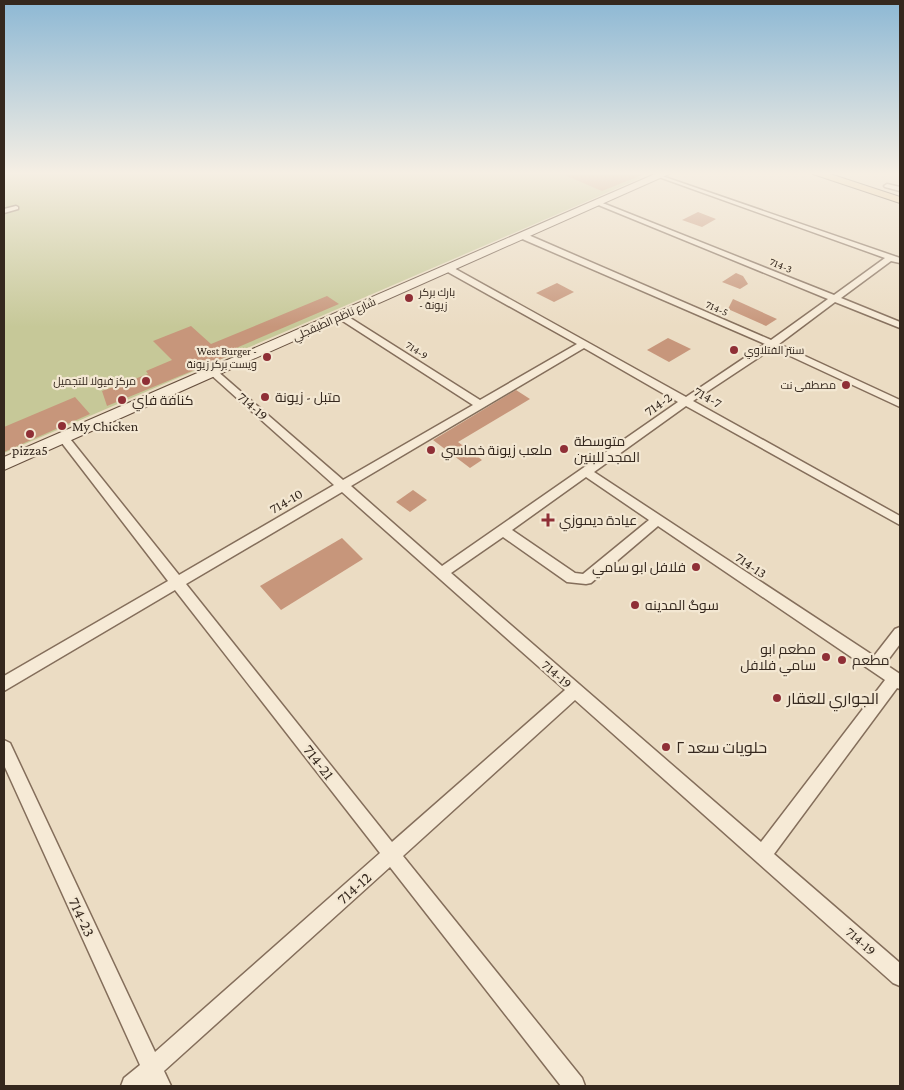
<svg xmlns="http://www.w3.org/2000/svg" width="904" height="1090" font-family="'Crimson Pro',Cairo,serif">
<rect width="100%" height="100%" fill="#ebdcc3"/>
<path fill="#c6c898" d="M4,174h629l8,4 -637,275z"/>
<g fill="#c7967b">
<path d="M562,174h80v1l-40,16z"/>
<path d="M698,212l18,7 -14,8 -20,-7z"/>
<path d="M736,273l7,3 5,8 -8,5 -18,-7z"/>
<path d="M557,283l17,9 -20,10 -18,-9z"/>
<path d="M327,296l12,8 -117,50 4,3 -119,49 -5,-15 46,-17 -2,-3 26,-11 -19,-19 38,-15 20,18z"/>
<path d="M733,299l44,20 -11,7 -38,-17z"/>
<path d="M668,338l23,11 -22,13 -22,-12z"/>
<path d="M516,390l14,9 -72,43 24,18 -12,8 -37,-28z"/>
<path d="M75,397l15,17 -86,38v-25z"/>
<path d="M413,490l14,10 -17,12 -14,-10z"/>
<path d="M342,538l21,21 -82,51 -21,-24z"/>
</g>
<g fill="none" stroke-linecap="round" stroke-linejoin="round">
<defs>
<g id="street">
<path d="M659,175l241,83v5l-9,-2 -50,37 59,24v6l-65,-26 -56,42 121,56v7l-127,-59 -80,53 207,115v9l-214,-119 -92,66 280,184 21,-27 5,-2v17l-15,20 15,10v15l-3,-1 -123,166 126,109v23l-7,-3 -318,-283 -172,156 179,222 3,8h-24l-171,-219 -226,204 7,15h-50l3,-8 16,-13 -136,-300v-25l6,3 145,309 225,-199 -205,-263 -171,101v-15l164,-95 -110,-143 1,-3h8l112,140 155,-90 -124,-111v-4h6l127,110 130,-75 -135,-87v-4h6l136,86 97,-56 -131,-73v-4h6l234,130 79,-53 -245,-106v-4h6l245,106 57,-41 -232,-95v-2h4l234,93 51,-37 -226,-81zM584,348l94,54 -236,164 -91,-80zM586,477l63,43 -66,54 -8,-1 -63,-43zM342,492l223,198 -173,152 -206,-258zM658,526l227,154 -124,162 -310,-269 52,-36 64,45 19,2 5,-1z"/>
<path d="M887,184l13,3v4l-15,-4 -1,-1z"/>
<path d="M16,206l2,1v2l-14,4v-4z"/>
</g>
<path id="secondary" d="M655,174h14l-665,296v-13z"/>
<path id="primary" d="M813,174h17l70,23v6z"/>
</defs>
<use href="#street" stroke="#846e5b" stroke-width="3"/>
<use href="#secondary" stroke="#664f3e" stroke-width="2"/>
<use href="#primary" stroke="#523d2f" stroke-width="2"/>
<use href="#street" fill="#f6ead6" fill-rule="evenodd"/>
<use href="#secondary" fill="#f6ead6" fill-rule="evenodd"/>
<use href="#primary" fill="#ecce9d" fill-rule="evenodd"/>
</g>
<linearGradient id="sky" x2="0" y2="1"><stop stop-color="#8db8d4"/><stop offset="0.53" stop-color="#f6efe4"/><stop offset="1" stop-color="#f6efe4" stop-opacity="0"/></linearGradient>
<rect width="904" height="327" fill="url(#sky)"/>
<g fill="#8f2f36" stroke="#f3e7d2" stroke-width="2">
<circle cx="409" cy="298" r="5"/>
<circle cx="734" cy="350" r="5"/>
<circle cx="267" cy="357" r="5"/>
<circle cx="146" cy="381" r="5"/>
<circle cx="846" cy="385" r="5"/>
<circle cx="265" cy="397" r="5"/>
<circle cx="122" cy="400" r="5"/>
<circle cx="62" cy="426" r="5"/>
<circle cx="30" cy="434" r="5"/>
<circle cx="564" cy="449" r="5"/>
<circle cx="431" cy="450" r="5"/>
<path d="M545.5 512.5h5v5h5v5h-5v5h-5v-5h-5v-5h5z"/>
<circle cx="696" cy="567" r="5"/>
<circle cx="635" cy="605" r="5"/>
<circle cx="826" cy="657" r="5"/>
<circle cx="842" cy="660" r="5"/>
<circle cx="777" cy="698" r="5"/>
<circle cx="666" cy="747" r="5"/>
</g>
<g text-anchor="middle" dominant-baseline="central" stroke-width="4.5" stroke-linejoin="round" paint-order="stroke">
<g font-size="11" fill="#35281e" stroke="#f3e7d2">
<text transform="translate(781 265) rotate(22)">714-3</text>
<text transform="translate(717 308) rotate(23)">714-5</text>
<text transform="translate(334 319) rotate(-24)">شارع ناظم الطبقجلي</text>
<text transform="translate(417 350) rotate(33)">714-9</text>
</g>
<g font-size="11" fill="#35281e" stroke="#f3e7d2" text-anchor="end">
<text x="419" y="292" text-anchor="start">بارك بركر<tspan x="419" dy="13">- زيونة</tspan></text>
<text x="744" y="350" text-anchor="start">سنتر الفتلاوي</text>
<text x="257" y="351">West Burger -<tspan x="257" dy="13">ويست بركر زيونة</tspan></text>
<text x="136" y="381">مركز فيولا للتجميل</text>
<text x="836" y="385">مصطفى نت</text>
</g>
<g font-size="14" fill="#35281e" stroke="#f3e7d2" text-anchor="start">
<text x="275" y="397">متبل - زيونة</text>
<text x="132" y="400">كنافة فاي</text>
<text x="72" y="426">My Chicken</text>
<text x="574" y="441">متوسطة<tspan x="574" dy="16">المجد للبنين</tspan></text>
<text x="30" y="450" text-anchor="middle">pizza5</text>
<text x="441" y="450">ملعب زيونة خماسي</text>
<text x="559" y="520">عيادة ديموزي</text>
<text x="686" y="567" text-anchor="end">فلافل ابو سامي</text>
<text x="645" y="605">سوگ المدينه</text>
<text x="816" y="649" text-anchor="end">مطعم ابو<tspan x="816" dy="16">سامي فلافل</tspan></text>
<text x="852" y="660">مطعم</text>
</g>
<g font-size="14" fill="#35281e" stroke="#f3e7d2">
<text transform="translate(708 397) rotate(29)">714-7</text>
<text transform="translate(658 404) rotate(-35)">714-2</text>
<text transform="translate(253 406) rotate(41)">714-19</text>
<text transform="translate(286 501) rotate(-30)">714-10</text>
<text transform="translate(751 565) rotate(34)">714-13</text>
<text transform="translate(557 674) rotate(41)">714-19</text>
<text transform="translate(861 941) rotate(41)">714-19</text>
</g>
<g font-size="16" fill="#35281e" stroke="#f3e7d2" text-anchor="start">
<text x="787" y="698">الجواري للعقار</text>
<text x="676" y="747">حلويات سعد ٢</text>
</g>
<g font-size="16" fill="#35281e" stroke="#f3e7d2">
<text transform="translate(319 762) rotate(52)">714-21</text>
<text transform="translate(354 888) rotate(-42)">714-12</text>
<text transform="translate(82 917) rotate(65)">714-23</text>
</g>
</g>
<rect width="904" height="1090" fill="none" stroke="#35281e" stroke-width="10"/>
</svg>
